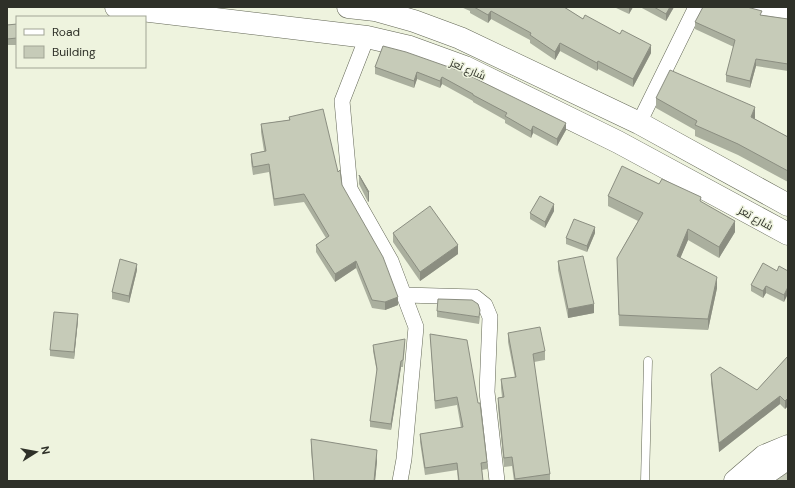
<svg xmlns="http://www.w3.org/2000/svg" width="795" height="488" font-family="'DM Sans',Cairo,sans-serif">
<rect width="100%" height="100%" fill="#eef3de"/>
<g fill="none" stroke-linecap="round" stroke-linejoin="round">
<defs>
<path id="service" d="M645,481l3,-120"/>
<g id="minor">
<path d="M752,7l36,7"/>
<path d="M367,37l-25,64 8,88 41,72 25,66 -12,132 -4,22"/>
<path d="M639,123l57,-116"/>
<path d="M404,295l71,2 10,8 5,12 -3,75 10,89"/>
</g>
<g id="primary">
<path d="M116,7l251,30 43,10 55,20 153,75 170,92"/>
<path d="M348,7l27,3 39,11 46,17 179,85 149,82"/>
<path d="M735,481l29,-25 24,-10"/>
<path d="M761,481l27,-24"/>
</g>
</defs>
<use href="#service" stroke="#636756" stroke-width="9"/>
<use href="#minor" stroke="#636756" stroke-width="16"/>
<use href="#primary" stroke="#636756" stroke-width="23"/>
<use href="#service" stroke="#fff" stroke-width="8"/>
<use href="#minor" stroke="#fff" stroke-width="15"/>
<use href="#primary" stroke="#fff" stroke-width="22"/>
</g>
<g fill="#aaaf9e">
<path d="M461,7h103l19,12 68,34 -18,34 -35,-18 -1,2 -37,-20 -5,9 -25,-17v-3l-39,-21 -3,4 -18,-10v-2z"/>
<path d="M614,7h19l-4,7z"/>
<path d="M640,7h34l-8,14z"/>
<path d="M762,15l26,4v52l-32,-5 -6,22 -24,-6v-7l8,-28 -39,-18v-7z"/>
<path d="M17,24v21h-10v-20z"/>
<path d="M383,46l183,84 -9,16 -24,-13 -2,5 -26,-15v-3l-32,-18v-1l-31,-17 -2,4 -23,-9 -3,9 -39,-14v-7z"/>
<path d="M656,98l99,20v1l33,18v45l-50,-27 -43,-19v-6l-39,-22z"/>
<path d="M289,117l49,55 4,13 56,120 -13,5 -13,-2 -16,-40 -21,14 -19,-30v-7l10,-7 -22,-36 -30,4 -5,-34 -16,3 -2,-13v-8l13,-3 -3,-19v-8l28,-4z"/>
<path d="M359,175l10,17v9l-1,1 -9,-18z"/>
<path d="M659,184l42,18 34,30 -16,26 -31,-18 -8,18 37,30 -9,42 -89,-4 -2,-68 21,-37 -30,-15v-10z"/>
<path d="M554,211l-9,17 -15,-9v-6z"/>
<path d="M393,233l65,21 -38,27 -27,-39z"/>
<path d="M595,233l-8,19 -21,-8v-6z"/>
<path d="M558,261l36,52 -26,5 -10,-48z"/>
<path d="M137,270l-8,33 -17,-4v-7z"/>
<path d="M777,271h11l-4,31 -18,-9 -3,5 -12,-7v-6z"/>
<path d="M437,311l43,6 -1,7 -42,-7z"/>
<path d="M78,320l-4,39 -24,-3v-6z"/>
<path d="M508,333l37,18v9l-11,2 16,112v7h-36l-2,-15 -8,1 -6,-60v-9l4,-1 -1,-9v-9l14,-1 -7,-36z"/>
<path d="M430,334l57,128v7l-5,1 1,11h-25l-1,-11 -32,5 -5,-33v-8l41,-6 -4,-23 -22,4z"/>
<path d="M373,345h32l-2,22h-2l-10,63 -21,-3v-6l7,-49 -4,-21z"/>
<path d="M788,356v50l-3,3 -5,-5 -61,48 -8,-69v-9l46,16z"/>
<path d="M311,439l66,22 -2,20h-61l-3,-30z"/>
</g>
<g fill="#8b8e81">
<path d="M629,7h4l-4,7z"/>
<path d="M670,7h4l-8,14v-7z"/>
<path d="M491,11v8l-3,4v-8z"/>
<path d="M560,43v8l-5,9v-8z"/>
<path d="M651,45v8l-18,34v-8z"/>
<path d="M756,59v7l-6,22v-7z"/>
<path d="M598,61v8l-1,2v-8z"/>
<path d="M417,72v7l-3,9v-7z"/>
<path d="M442,77v7l-2,4v-7z"/>
<path d="M755,107v11l-4,10v-11z"/>
<path d="M566,123v7l-9,16v-7z"/>
<path d="M533,126v7l-2,5v-7z"/>
<path d="M368,192h1v9l-1,1z"/>
<path d="M554,204v7l-9,17v-6z"/>
<path d="M735,221v11l-16,26v-11z"/>
<path d="M595,227v6l-8,19v-6z"/>
<path d="M688,229v11l-11,26v-10z"/>
<path d="M458,245v9l-38,27v-9z"/>
<path d="M356,261v7l-21,14v-8z"/>
<path d="M137,264v6l-8,33v-7z"/>
<path d="M717,277v11l-9,42v-11z"/>
<path d="M766,286v7l-3,5v-7z"/>
<path d="M788,287v7l-4,8v-7z"/>
<path d="M398,297v8l-13,5v-8z"/>
<path d="M594,304v9l-26,5v-9z"/>
<path d="M78,314v6l-4,39v-7z"/>
<path d="M401,361v6l-10,63v-6z"/>
<path d="M780,396v8l-61,48v-9z"/>
<path d="M788,398v8l-3,3v-8z"/>
<path d="M377,450v11l-2,20h-1z"/>
</g>
<g fill="#c6cbb8" stroke="#8b8e81">
<path d="M474,7h90l19,12 2,-4 35,19 2,-4 29,15 -18,34 -35,-18 -1,2 -37,-20 -5,9 -25,-17 1,-2 -40,-22 -3,4z"/>
<path d="M654,7h16l-4,7z"/>
<path d="M703,7h44l15,4 -2,4 28,4v45l-32,-5 -6,22 -24,-6 9,-35 -40,-18z"/>
<path d="M17,24v14l-10,1v-14z"/>
<path d="M383,46l23,6 54,19 106,52 -9,16 -24,-13 -2,5 -26,-15 2,-3 -34,-18v-1l-31,-17 -2,4 -23,-9 -3,9 -39,-14z"/>
<path d="M670,70l85,37 -4,10 37,20v34l-50,-27 -43,-19 2,-4 -41,-23z"/>
<path d="M323,109l15,63 2,-2 2,15 41,72 15,40 -13,5 -13,-2 -16,-39 -21,13 -19,-29 13,-9 -25,-42 -30,5 -5,-35 -16,3 -2,-13 15,-3 -5,-27 29,-4 -1,-3z"/>
<path d="M622,166l37,18 3,-5 39,18 -1,4 35,20 -16,26 -31,-18 -11,27 40,21 -9,42 -89,-4 -2,-57 26,-45 -35,-17z"/>
<path d="M359,175l10,17h-1z"/>
<path d="M540,196l14,8 -9,18 -15,-9z"/>
<path d="M430,206l28,39 -38,27 -27,-39z"/>
<path d="M574,219l21,8 -8,19 -21,-8z"/>
<path d="M583,256l11,48 -26,5 -10,-48z"/>
<path d="M120,259l17,5 -8,32 -17,-4z"/>
<path d="M763,263l14,8 2,-5 9,5v16l-4,8 -18,-9 -3,5 -12,-6z"/>
<path d="M438,299l34,1 6,4 2,6 -1,7 -42,-6z"/>
<path d="M54,312l24,2 -4,38 -24,-2z"/>
<path d="M540,327l5,24 -12,3 17,120 -35,5 -3,-22 -8,1 -6,-60 6,-1 -3,-18 15,-2 -8,-44z"/>
<path d="M430,334l37,6 11,63h2l7,59 -6,1 2,18h-24l-2,-18 -32,5 -5,-34 43,-7 -6,-30 -22,4z"/>
<path d="M405,339l-2,21 -2,1 -10,63 -21,-3 7,-52 -4,-24z"/>
<path d="M788,356v42l-3,3 -5,-5 -61,47 -8,-69 9,-7 37,23z"/>
<path d="M311,439l66,11 -3,31h-60z"/>
<path d="M788,472v9h-13z"/>
</g>
<g text-anchor="middle" dominant-baseline="central" stroke-width="3" stroke-linejoin="round" paint-order="stroke">
<g font-size="11" fill="#2e3028" stroke="#eef3de">
<text transform="translate(468 69) rotate(23)">شارع تعز</text>
<text transform="translate(756 218) rotate(29)">شارع تعز</text>
</g>
</g>
<rect width="795" height="488" fill="none" stroke="#2e3028" stroke-width="16"/>
<rect x="16" y="16" width="130" height="52" fill="#eef3de" stroke="#a1a595"/>
<rect x="24" y="29" width="20" height="6" fill="#ffffff" stroke="#a1a595"/>
<text x="52" y="36" font-size="12" fill="#2e3028">Road</text>
<rect x="24" y="46" width="20" height="12" fill="#c6cbb8" stroke="#a1a595"/>
<text x="52" y="56" font-size="12" fill="#2e3028">Building</text>
<g transform="translate(36 452) rotate(79)" stroke="#eef3de" stroke-width="3" paint-order="stroke">
<path d="M0-3L7 15L0 10L-7 15Z" fill="#2e3028"/>
<text y="-6" font-size="11" font-weight="bold" text-anchor="middle" fill="#2e3028">N</text>
</g>
</svg>
